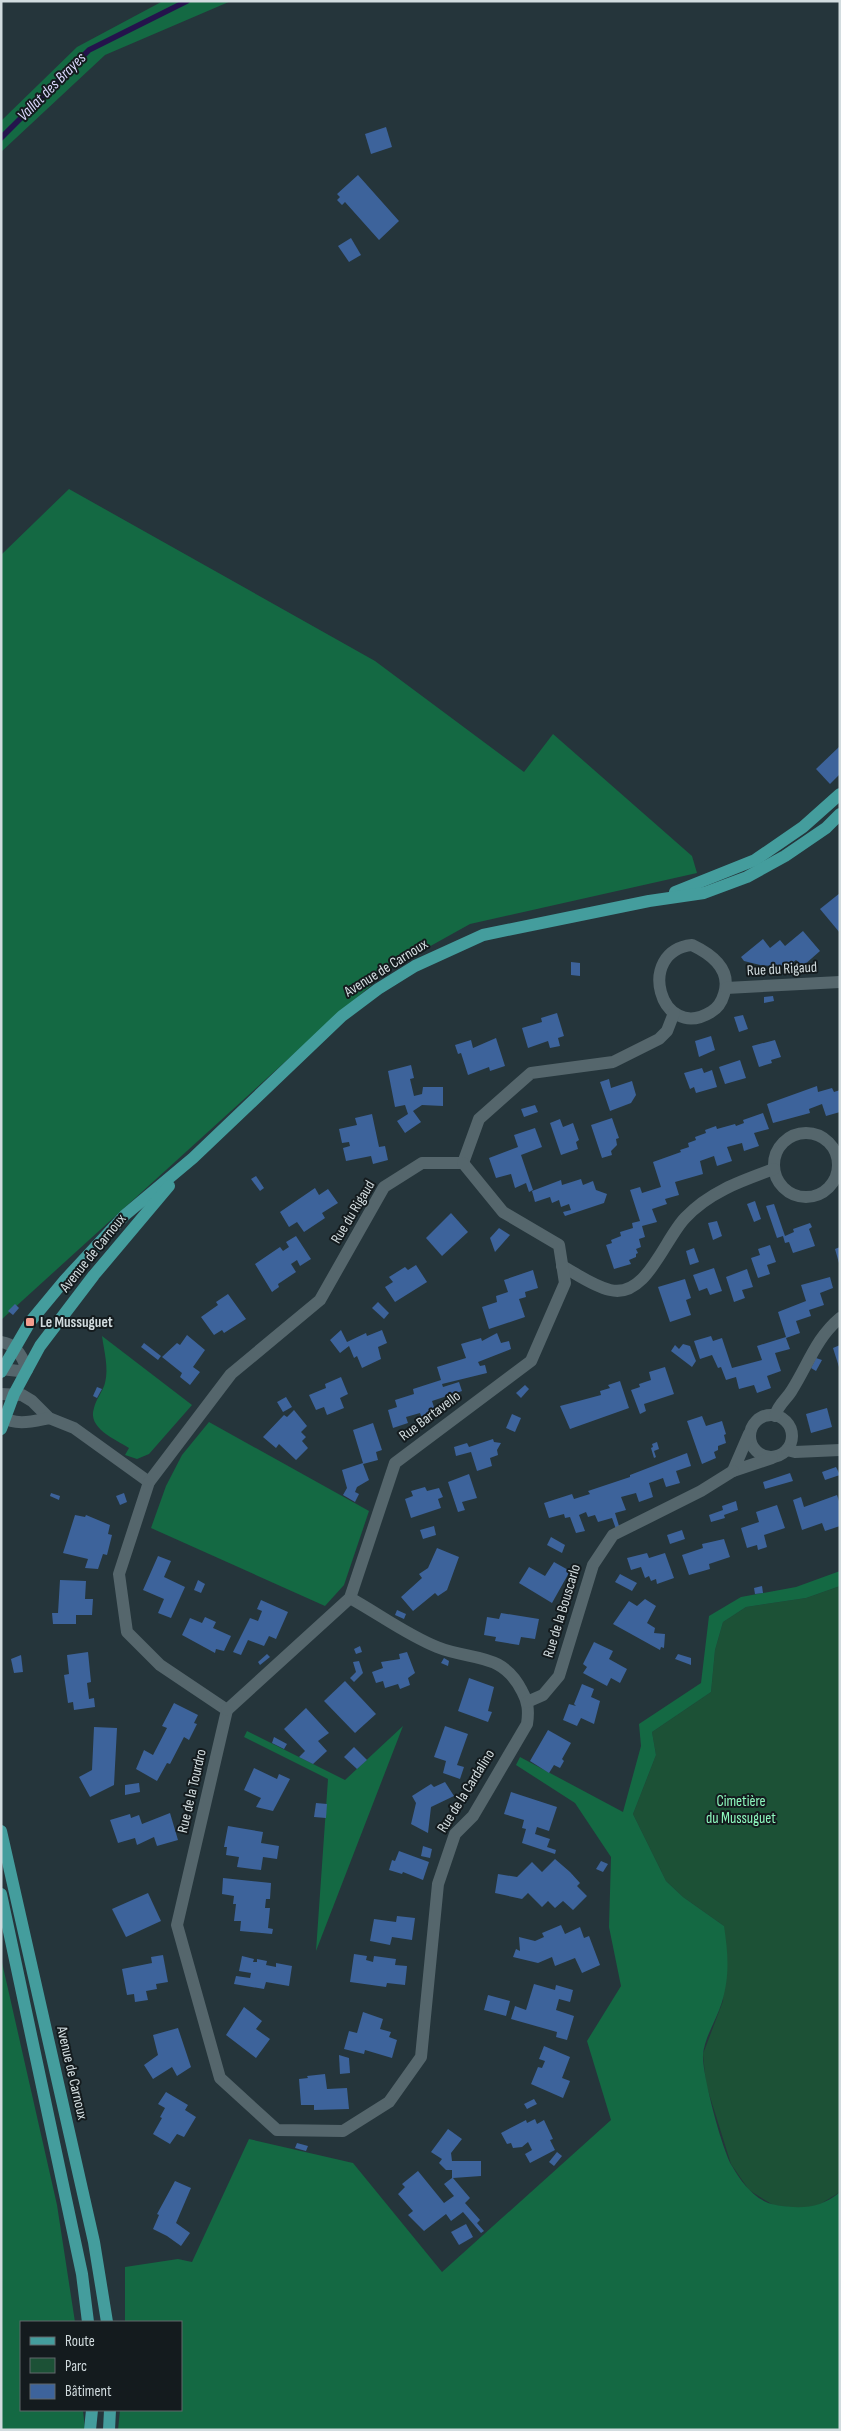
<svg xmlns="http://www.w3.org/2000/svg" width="841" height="2431" font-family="'Sofia Sans Condensed',sans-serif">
<rect width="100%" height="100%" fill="#25353b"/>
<path fill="#1c5136" d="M840,1586v606l-23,14 -14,3 -30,-4 -24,-15 -18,-26 -25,-80 -3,-30 20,-53 1,-75 -41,-29 -17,-16 -33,-67 23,-59 -4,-23 59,-40 4,-42 8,-28 23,-15 60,-9z"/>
<g fill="#146943">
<path d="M163,1h68l-126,54 -104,97v-31l76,-74z"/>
<path d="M69,489l306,172 149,111 29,-38 139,122 5,17 -227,51 -79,44 -61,53 -329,299v-765z"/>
<path d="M102,1336l90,69 -43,49 -12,5 -12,-4 4,-7c-14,-9 -42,-20 -35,-40 2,-9 9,-17 11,-25 4,-15 -1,-32 -3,-47z"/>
<path d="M209,1422l160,89 -25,74 -19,21 -174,-78 15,-42 16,-31z"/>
<path d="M840,1571v15l-34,12 -60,9 -23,15 -8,28 -4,42 -59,40 4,23 -23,59 33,67 17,16 41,29c4,27 6,49 -2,76 -5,17 -18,36 -19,53 -1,19 19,94 29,111 9,16 24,36 44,39 24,4 44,4 64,-13v238h-722l2,-20h61v-88h-56v-55l53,-8 14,3 57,-123 104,24 89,109 169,-152 -24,-79 34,-55 -12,-59 2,-70 -36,-54 -59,-38 4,-8 103,55 18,-66 -2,-22 62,-41 8,-67 32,-19 55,-10z"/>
<path d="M403,1726l-87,225 12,-172 -84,-42 3,-6 98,49z"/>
<path d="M1,1958l56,247 18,117h-54v88h62l2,20h-84z"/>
</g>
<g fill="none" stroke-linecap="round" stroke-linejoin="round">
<path stroke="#24134c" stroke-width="5.5" d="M1,138l88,-88 98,-49"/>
</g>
<g fill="#3d639b">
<path d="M386,127l6,20 -21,7 -6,-20z"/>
<path d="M358,175l41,46 -20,19 -34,-38 -3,3 -5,-5 3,-3 -3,-3z"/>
<path d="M351,238l10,17 -12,7 -11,-16z"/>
<path d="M840,746v28l-10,10 -14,-15z"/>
<path d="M840,893v40l-20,-24z"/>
<path d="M803,931l17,20 -17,15 -7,-6 -9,7 -27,-2 -16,-4 -3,-4 22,-18 7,9 10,-8 5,6z"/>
<path d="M571,962l9,1v13l-9,-1z"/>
<path d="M773,996l1,5 -10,2v-6z"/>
<path d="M557,1013l7,23 -6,2 2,8 -10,2 -2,-7 -20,7 -6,-20 20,-6 -1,-4z"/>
<path d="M743,1015l5,14 -9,3 -5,-15z"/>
<path d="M711,1036l4,14 -16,7 -4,-16z"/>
<path d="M496,1038l9,28 -15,5 -1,-4 -21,8 -7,-22 -3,1 -3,-9 16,-5 2,8z"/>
<path d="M775,1040l6,17 -10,3 1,3 -13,4 -7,-21z"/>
<path d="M740,1060l6,18 -21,6 -6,-17z"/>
<path d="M411,1065l3,13 -4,1 4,17 8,-2 1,-7h20v19l-21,-1 -9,6 8,11 -16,11 -8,-12 11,-7 -3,-9 -10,2 -7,-36z"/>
<path d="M702,1068l2,5 8,-3 5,17 -21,6 -2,-6 -4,2 -6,-16z"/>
<path d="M609,1079l2,9 21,-7 4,14 -5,8 -21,8 -10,-29z"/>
<path d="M817,1086l1,6 14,-4 2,4 6,-2v22l-14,4 -4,-12 -13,5 1,4 -37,10 -6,-19z"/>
<path d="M535,1105l3,7 -14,5 -3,-8z"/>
<path d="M763,1113l6,16 -15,4 5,13 -15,5 -2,-8 -15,4 5,14 -15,5 -3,-10 -14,5 3,13 -28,8 4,13 -14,4 2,5 -15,5 5,13 -15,4 3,11 -6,2 2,8 -5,2 2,4 -2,1v3l-7,3 2,4 -17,5 -8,-24 6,-2 -1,-3 10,-4 -1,-4 13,-4 -1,-5 8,-2 -10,-31 10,-3 2,6 19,-6 -8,-25 28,-10 -1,-2 9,-3 -1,-4 8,-3 -1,-3 11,-4 -1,-3 11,-4 1,3 18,-5 1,2 8,-3 -1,-3z"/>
<path d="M372,1114l7,33 6,-1 3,14 -15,4 -2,-8 -25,5 -3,-13 7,-2 -1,-4 -7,1 -3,-14 18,-4 -2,-7z"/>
<path d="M612,1118l7,20 -3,1 1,6 -6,6 1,4 -10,3 -11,-33z"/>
<path d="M560,1119l3,8 10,-4 6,17 -3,2 2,7 -17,6 -11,-32z"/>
<path d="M535,1128l7,19 -21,8 12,35 -4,2 -3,-9 -11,5 -4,-14 -15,4 -7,-20 29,-11 -4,-12z"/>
<path d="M256,1176l8,12 -4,3 -9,-12z"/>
<path d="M581,1179l2,6 10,-4 3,9 11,4 -3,9 -39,13 -2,-4 8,-2 -2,-6 -8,3 -2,-7 -7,3 -2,-6 -15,5 -3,-11 29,-11 1,5z"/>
<path d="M315,1188l4,7 9,-6 10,14 -16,10 3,5 -21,14 -7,-10 -8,5 -9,-15z"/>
<path d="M755,1201l6,18 -7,3 -7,-18z"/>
<path d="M774,1204l11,32 9,-4 -1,-3 17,-6 2,4 -3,2 6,17 -22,7 -4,-11 -4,1 -2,-7 -6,2 -11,-32z"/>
<path d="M451,1213l17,19 -26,24 -16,-18z"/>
<path d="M717,1221l5,15 -9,4 -5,-17z"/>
<path d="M499,1228l11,7 -15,17 -5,-14z"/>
<path d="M296,1236l15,23 -11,7 -3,-6 -6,4 5,8 -18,12 1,3 -7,5 -17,-28 25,-17 3,4 6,-4 -3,-5z"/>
<path d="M770,1245l6,17 -9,3 3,9 -12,4 -7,-20 9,-3 -2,-6z"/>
<path d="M840,1247v16h-1l-4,-14z"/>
<path d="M694,1248l5,14 -9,3 -4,-14z"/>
<path d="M416,1265l11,17 -32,20 -10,-15 8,-5 -4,-5 16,-10 3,3z"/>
<path d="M714,1268l8,23 -12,4 -3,-7 -8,3 -6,-16z"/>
<path d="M747,1269l6,18 -11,3 3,8 -11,4 -8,-25z"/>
<path d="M533,1270l5,18 -13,4 1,5 -7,2 6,18 -36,12 -7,-22 15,-5 -1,-6 12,-4 -4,-12z"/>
<path d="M830,1277l3,11 -13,5 4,12 -15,5 2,6 -15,5 4,12 -14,5 4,11 -15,4 6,18 -14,5 4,12 -14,5 -3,-8 -15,4 -3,-12 -10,3 -5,-13 -3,1 -6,-13 -12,4 -6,-18 17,-5 2,5 9,-3 10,30 30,-8 -5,-14 29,-9 -8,-25 28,-11 -5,-16z"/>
<path d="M685,1279l6,19 -5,2 5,15 -21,7 -12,-35z"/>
<path d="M228,1294l18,25 -22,14 -2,-3 -8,5 -13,-18 17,-12 -2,-3z"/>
<path d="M378,1302l11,11 -5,6 -12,-11z"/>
<path d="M15,1304l4,4 -6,7 -5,-4z"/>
<path d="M341,1330l6,12 19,-9 1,3 15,-6 5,13 -9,4 3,12 -19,9 -5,-12 -3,2 -5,-12 -9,7 -10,-13z"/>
<path d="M497,1333l4,10 8,-2 2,8 -33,13 2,4 5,-1 2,8 -45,11 1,3 16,-5 3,9 -30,10 4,12 -14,5 -2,-5 -14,4 2,6 -15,5 -5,-18 9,-3 -2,-7 19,-6 -1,-5 28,-9 -4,-13 29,-9 -5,-14 20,-6 1,3z"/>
<path d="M187,1335l18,15 -12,17 7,5 -10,13 -10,-8 2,-4 -20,-16 15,-14 3,2z"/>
<path d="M144,1343l17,13 -3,4 -17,-13z"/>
<path d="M683,1344l7,2 6,15 -4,6 -21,-16 4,-6 4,4z"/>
<path d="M840,1345v22h-1l-6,-19z"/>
<path d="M816,1358l6,2 -6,11 -5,-3z"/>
<path d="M665,1367l9,27 -30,10 2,7 -6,3 -9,-24 9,-3 -1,-3 12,-4 -2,-8z"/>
<path d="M341,1377l7,17 -8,4 4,10 -17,7 -3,-8 -8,3 -7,-15 17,-7 -1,-4z"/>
<path d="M620,1381l9,27 -59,21 -10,-23 41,-11 -1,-4 10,-3 -2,-3z"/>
<path d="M525,1385l4,4 -8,9 -5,-5z"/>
<path d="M97,1387l5,2 -5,9 -4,-2z"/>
<path d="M286,1397l6,10 -9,5 -6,-10z"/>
<path d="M827,1408l5,19 -21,6 -5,-19z"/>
<path d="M294,1410l13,16 -6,6 5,5 -4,4 6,7 -12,12 -17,-16 -3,4 -13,-11 21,-22 3,2z"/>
<path d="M512,1414l9,4 -6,14 -9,-4z"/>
<path d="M702,1416l4,10 16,-5 4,13 -2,1 2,8 -8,3v4l-4,2 2,6 -14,6 -15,-43z"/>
<path d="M373,1423l9,27 -6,2 2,8 -15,4 6,16 -12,7 -2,5 4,2 -4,8 -12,-7 4,-7 -5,-18 21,-7 -10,-33z"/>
<path d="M493,1439l1,3 7,1 -4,7 1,5 -8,3 2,8 -15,5 -6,-19 -15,4 -2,-9 13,-4 2,4z"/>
<path d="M657,1442l2,7 -5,2 2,6 -2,1 -3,-10 2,-1 -1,-3z"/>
<path d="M687,1453l4,13 -15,5 4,12 -14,4 -3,-9 -14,5 4,14 -14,5 -3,-9 -15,4 5,13 -11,3 4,13 -3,3 -4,-11 -14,4 -3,-7 -7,2 -2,-5 -7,3 6,16 -9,2 -6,-16 -5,1 -1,-4 -15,4 -5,-15 28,-9 2,5 16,-5 -2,-3 42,-14v-2z"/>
<path d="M836,1467l4,8 -15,5 -3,-8z"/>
<path d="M790,1473l3,8 -28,8 -2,-7z"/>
<path d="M469,1474l8,24 -15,4 3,8 -7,2 -10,-30z"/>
<path d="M425,1487l2,4 12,-3 4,9 -5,2 3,9 -30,10 -6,-19 8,-3 -2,-5z"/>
<path d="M51,1493l9,3 -1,4 -9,-4z"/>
<path d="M124,1493l3,9 -7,3 -4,-9z"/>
<path d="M837,1495l3,9v22l-15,5 -3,-8 -20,7 -9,-30 8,-3 3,10z"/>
<path d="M736,1501l2,9 -14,5 1,3 -14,4 -2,-7 14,-5 -1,-4z"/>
<path d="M777,1505l8,23 -21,7 3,12 -9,3 -1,-5 -10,3 -6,-20 18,-6 -3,-10z"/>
<path d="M75,1515l10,2 1,-2 24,10 -2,9 4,1 -5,20 -4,-1 -5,15 -13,-1 3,-9 -25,-6z"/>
<path d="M434,1526l2,9 -13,4 -3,-9z"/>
<path d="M682,1530l3,9 -15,5 -3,-9z"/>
<path d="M551,1537l14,8 -3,8 -15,-8z"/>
<path d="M724,1539l6,18 -21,7 1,5 -21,6 -7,-20 21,-7 -1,-4z"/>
<path d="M437,1548l22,9 -12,33 -9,6 -3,-3 -22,18 -12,-14 21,-19 -3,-4 9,-6z"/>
<path d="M647,1553l2,5 16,-5 9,25 -17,6 -1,-5 -5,2 -2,-5 -4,2 -4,-11 -10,3 -4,-12z"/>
<path d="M158,1556l13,5 -7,16 21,10 -14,31 -13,-5 6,-14 -21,-9z"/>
<path d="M554,1562l16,9 -18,32 -33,-20 10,-16 16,9z"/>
<path d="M620,1574l17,9 -5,8 -17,-9z"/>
<path d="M60,1580l26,1 -1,18h8l-1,16h-16v9h-23l-1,-11h6z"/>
<path d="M198,1580l7,4 -4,9 -7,-3z"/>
<path d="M762,1586l1,7 -8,1 -1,-6z"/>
<path d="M645,1599l11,7 -9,17 8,5 -1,5 11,1 -1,14 -3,-1 -1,3 -47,-26 16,-23 8,5z"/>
<path d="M261,1600l27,12 -12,27 -7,-3 -5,10 -16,-6 -7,15 -8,-3 17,-34 8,3 4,-10 -5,-2z"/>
<path d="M397,1610l9,4 -2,5 -9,-4z"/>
<path d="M501,1613l38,6 -4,20 -14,-2 -2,8 -24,-4 1,-4 -12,-2 3,-18 12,2z"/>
<path d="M205,1617l11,5 -3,6 18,8 -7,15 -8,-2 -1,4 -33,-18 8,-17 12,5z"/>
<path d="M594,1642l19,9 -4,8 18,10 -7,14 -9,-5 -4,8 -24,-13 4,-6 -4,-3z"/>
<path d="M360,1646l2,6 -6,2 -2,-5z"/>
<path d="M88,1652l3,30 -4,1 2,16 5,-1 1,9 -21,3 -1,-8 -5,1 -4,-28 5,-1 -2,-19z"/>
<path d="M407,1652l8,21 -7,5 2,7 -10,4 -2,-5 -13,4 -2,-7 -7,2 -4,-11 11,-4 -2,-6 19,-3 -1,-5z"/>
<path d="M267,1654l3,3 -10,8 -2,-3z"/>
<path d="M678,1654l13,4v7l-16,-6z"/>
<path d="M21,1655l2,17 -9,1 -3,-14z"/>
<path d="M444,1658l5,3 -1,5 -7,-3z"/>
<path d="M359,1661l4,12 -9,9 -4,-4 6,-6 -3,-10z"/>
<path d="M469,1678l25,9 -6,24 4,1 -4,10 -30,-11z"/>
<path d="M345,1681l31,33 -21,19 -31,-32z"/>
<path d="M582,1684l12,5 -3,8 9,4 -6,23 -13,-6 -4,8 -14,-6 6,-16 7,2 -2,-2z"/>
<path d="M174,1703l24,12 -4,8 3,1 -8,16 -5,-3 -14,27 -3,-1 -10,18 -21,-12 8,-19 9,5 14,-27 -5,-2z"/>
<path d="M306,1708l23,25 -11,8 9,10 -14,13 -14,-7 6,-6 -21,-22z"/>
<path d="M445,1726l23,8 -11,31 7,2 -4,12 -17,-6 3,-12 -12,-4z"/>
<path d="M94,1727l23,1 -3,57 -24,12 -11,-20 13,-7z"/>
<path d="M548,1730l23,13 -9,16 2,2 -4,7 -6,-3 -5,8 -19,-12z"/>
<path d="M274,1737l13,7 -3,5 -12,-6z"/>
<path d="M354,1747l13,13 -10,9 -13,-12z"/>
<path d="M254,1768l23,11 2,-5 11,5 -17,32 -17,-4 5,-9 -17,-8z"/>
<path d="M445,1782l9,14 -23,11 -3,26 -17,-9 5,-21 -4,-7 19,-12 3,3z"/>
<path d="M139,1783l1,9 -15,3v-10z"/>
<path d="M511,1792l46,15 -8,24 -12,-4 -2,7 15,5 -3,8 9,3 -1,4 -33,-11 4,-14 -4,-1 2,-8 -20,-6z"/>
<path d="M316,1803l11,1 -1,14 -12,-1z"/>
<path d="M170,1813l8,27 -21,6 -3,-9 -17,8 -2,-7 -17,5 -8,-23 20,-6 1,4 8,-3 3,9z"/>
<path d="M228,1826l35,6 -2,11 18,3 -2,13 -14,-2 -2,13 -24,-3 2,-10 -13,-2 1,-8h-3z"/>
<path d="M423,1846l9,3 -2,9 -9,-2z"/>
<path d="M399,1851l30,11 -6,18 -20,-8 -1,2 -13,-4 3,-10 3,1z"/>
<path d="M555,1859l15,13 10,11 -3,3 10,10 -14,14 -10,-9 -8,7 -7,-7 -6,6 -14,-14 -6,6 -27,-6 3,-19 19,3 15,-15 10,10z"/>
<path d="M601,1861l7,3 -5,8 -7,-3z"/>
<path d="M223,1878l48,5 -1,16h-4l-1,9h5l-2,20 5,1 -1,5 -32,-3 1,-10h-7l2,-17h-3l1,-8 -12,-2z"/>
<path d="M148,1893l13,28 -35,16 -14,-28z"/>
<path d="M397,1916l18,2 -3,22 -20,-3 -2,8 -20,-4 4,-22 22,3z"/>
<path d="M561,1925l4,9 15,-7 4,11 5,-2 11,29 -18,8 -7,-15 -20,8 -3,-9 -14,6 -25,-6 3,-8 4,2 -1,-14 16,4 9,-4 -2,-4z"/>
<path d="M354,1954l13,2 -1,4 7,2 1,-6 22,3 -1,6 12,1 -2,19 -18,-2 -1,4 -36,-5z"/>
<path d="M163,1955l5,27 -12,2 1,5 -11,2 2,9 -13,2 -1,-8 -7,1 -5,-26 30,-6 -1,-6z"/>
<path d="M242,1956l12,3 -1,3h4v-3l10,2 -1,4 10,2v-4l16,3 -3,20 -23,-4 -2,7 -30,-5 2,-8 14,2 1,-5 -12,-2z"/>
<path d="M534,1984l21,6 1,-5 17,5 -3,12 -11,-3 -3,11 18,6 -7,24 -11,-3 1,-5 -46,-13 4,-13 11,4z"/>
<path d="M488,1995l22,6 -4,15 -22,-6z"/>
<path d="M244,2007l18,14 -6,8 14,10 -14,19 -30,-23z"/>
<path d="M363,2012l20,7 -3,10 11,3 -2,5 8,3 -5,18 -27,-8 -1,4 -20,-5 5,-18 8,2z"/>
<path d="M178,2028l13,39 -14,9 -5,-9 -19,12 -9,-14 14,-10 -5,-20z"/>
<path d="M544,2046l26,11 -8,21 8,3 -7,17 -32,-14 7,-17 4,1 3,-7 -6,-2z"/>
<path d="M339,2055l10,3 1,15 -10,1z"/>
<path d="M325,2074l2,15 20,-1 2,21 -35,1v-5h-13l-2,-26 9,-1 -1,-2z"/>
<path d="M166,2092l22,13 -3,5 11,7 -12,20 -7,-3 -7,10 -17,-10 9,-16 -2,-1 5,-9 -7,-4z"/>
<path d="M534,2099l3,5 -10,5 -3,-5z"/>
<path d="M535,2119l2,5 7,-4 9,19 -3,1 5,10 -25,13 -5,-9 7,-4 -4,-8 -6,5 -9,1 -2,-5 -4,1 -6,-11 25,-13 1,3z"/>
<path d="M448,2129l14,10 -11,14 1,8h29v15l-28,2 17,20 -5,5 15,17 -3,3 7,8 -3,2 -18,-21 -12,9 -5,-7 -22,17 -16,-16 5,-4 -15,-17 7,-7 -3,-3 16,-13 26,32 10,-7 -10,-12 8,-6v-8h-6l-7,-7 3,-4 -11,-7z"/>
<path d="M297,2143l11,3 -2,5 -11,-3z"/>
<path d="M557,2152l5,4 -8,10 -5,-4z"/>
<path d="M175,2181l16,7 -15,35 14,10 -9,13 -14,-10 -14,-7 6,-14 -2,-1z"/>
<path d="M466,2224l7,13 -14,8 -8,-13z"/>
</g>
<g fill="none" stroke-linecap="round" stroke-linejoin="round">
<g stroke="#55666c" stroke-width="12">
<path d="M692,945c19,9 40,24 32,49 -2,7 -6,14 -13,18 -51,31 -76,-61 -19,-67z"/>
<path d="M726,988l114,-6"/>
<circle cx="806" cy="1165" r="32"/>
<path d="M463,1163l16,-44 52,-46 82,-11 46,-23 8,-8 7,-18"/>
<path d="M562,1266c15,8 31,20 48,24 36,9 54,-50 75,-72 24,-26 56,-37 89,-49"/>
<path d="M1,1342c15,2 22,15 26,28l-8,1 -18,-2"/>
<path d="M1,1394l21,1 10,6 17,17 25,10 75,54"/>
<circle cx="771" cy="1436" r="21"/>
<path d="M1,1415c13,12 33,6 48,3"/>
<path d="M775,1416c3,-12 12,-17 17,-26 16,-25 24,-52 48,-72"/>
<path d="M749,1434l-16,37 39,-13"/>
<path d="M787,1450l8,2 45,-2"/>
<path d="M350,1598c29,16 57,37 87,49 34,14 65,4 85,44 6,11 7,20 5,33l-54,92 -18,18 -17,50 -17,173 -32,45 -46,29 -66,-1 -57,-52 -43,-153 50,-215 -67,-45 -33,-33 -8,-58 30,-92 82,-108 89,-74 64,-113 38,-24h41"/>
<path d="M527,1702l16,-7 16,-19 34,-111 20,-30 88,-44 32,-20"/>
<path d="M227,1710l123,-112 45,-135 136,-102 34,-78 -6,-38 -56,-33 -40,-49"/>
</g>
<g stroke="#449d9d" stroke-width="12">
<path d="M675,892l80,-32 48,-33 37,-33"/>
<path d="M1,1372l29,-50 34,-41 61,-66 68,-57 149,-142 36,-27 37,-23 68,-31 166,-34 55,-8 43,-16 38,-21 41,-28 14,-14"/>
<path d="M1,1429l13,-35 26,-48 54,-71 75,-89"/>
<path d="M1,1831l93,411 13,80"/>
<path d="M1,1894l81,380 6,48"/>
<path d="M90,2430l2,-20"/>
<path d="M109,2430l1,-20"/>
</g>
</g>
<rect fill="#f59d8e" stroke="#141b1e" stroke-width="2" x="25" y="1317" width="10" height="10" rx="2.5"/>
<g text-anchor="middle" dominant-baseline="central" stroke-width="4" stroke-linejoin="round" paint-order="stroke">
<g font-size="15" fill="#d2dcdf" stroke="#141b1e">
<text transform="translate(386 968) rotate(-32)">Avenue de Carnoux</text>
<text transform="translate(782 969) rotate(-3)">Rue du Rigaud</text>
<text transform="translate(353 1212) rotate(-59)">Rue du Rigaud</text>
<text transform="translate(93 1253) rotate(-51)">Avenue de Carnoux</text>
<text transform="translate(430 1416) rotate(-37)">Rue Bartavello</text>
<text transform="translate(562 1611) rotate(-73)">Rue de la Bouscarlo</text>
<text transform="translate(192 1791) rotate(-77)">Rue de la Tourdro</text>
<text transform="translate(466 1791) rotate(-58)">Rue de la Cardalino</text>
<text transform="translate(72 2073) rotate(77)">Avenue de Carnoux</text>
</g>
<g font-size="15" font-weight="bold" fill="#d2dcdf" stroke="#141b1e" text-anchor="start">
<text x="40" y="1322">Le Mussuguet</text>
</g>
<g font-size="15" fill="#8ef8be" stroke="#141b1e">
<text x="741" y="1801">Cimetière<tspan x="741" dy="17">du Mussuguet</tspan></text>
</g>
<g font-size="16" font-style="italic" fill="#dbd7fc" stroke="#141b1e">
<text transform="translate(52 87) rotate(-45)">Vallat des Brayes</text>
</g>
</g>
<rect width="841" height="2431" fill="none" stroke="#d2dcdf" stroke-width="5"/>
<rect x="20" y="2321" width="162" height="90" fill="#141b1e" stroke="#60686b"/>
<rect x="30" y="2337" width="25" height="8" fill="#449d9d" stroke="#60686b"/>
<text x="65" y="2346" font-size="15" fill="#d2dcdf">Route</text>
<rect x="30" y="2358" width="25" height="15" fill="#1c5136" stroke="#60686b"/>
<text x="65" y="2371" font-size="15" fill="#d2dcdf">Parc</text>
<rect x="30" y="2384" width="25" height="15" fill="#3d639b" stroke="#60686b"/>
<text x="65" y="2396" font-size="15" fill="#d2dcdf">Bâtiment</text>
</svg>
